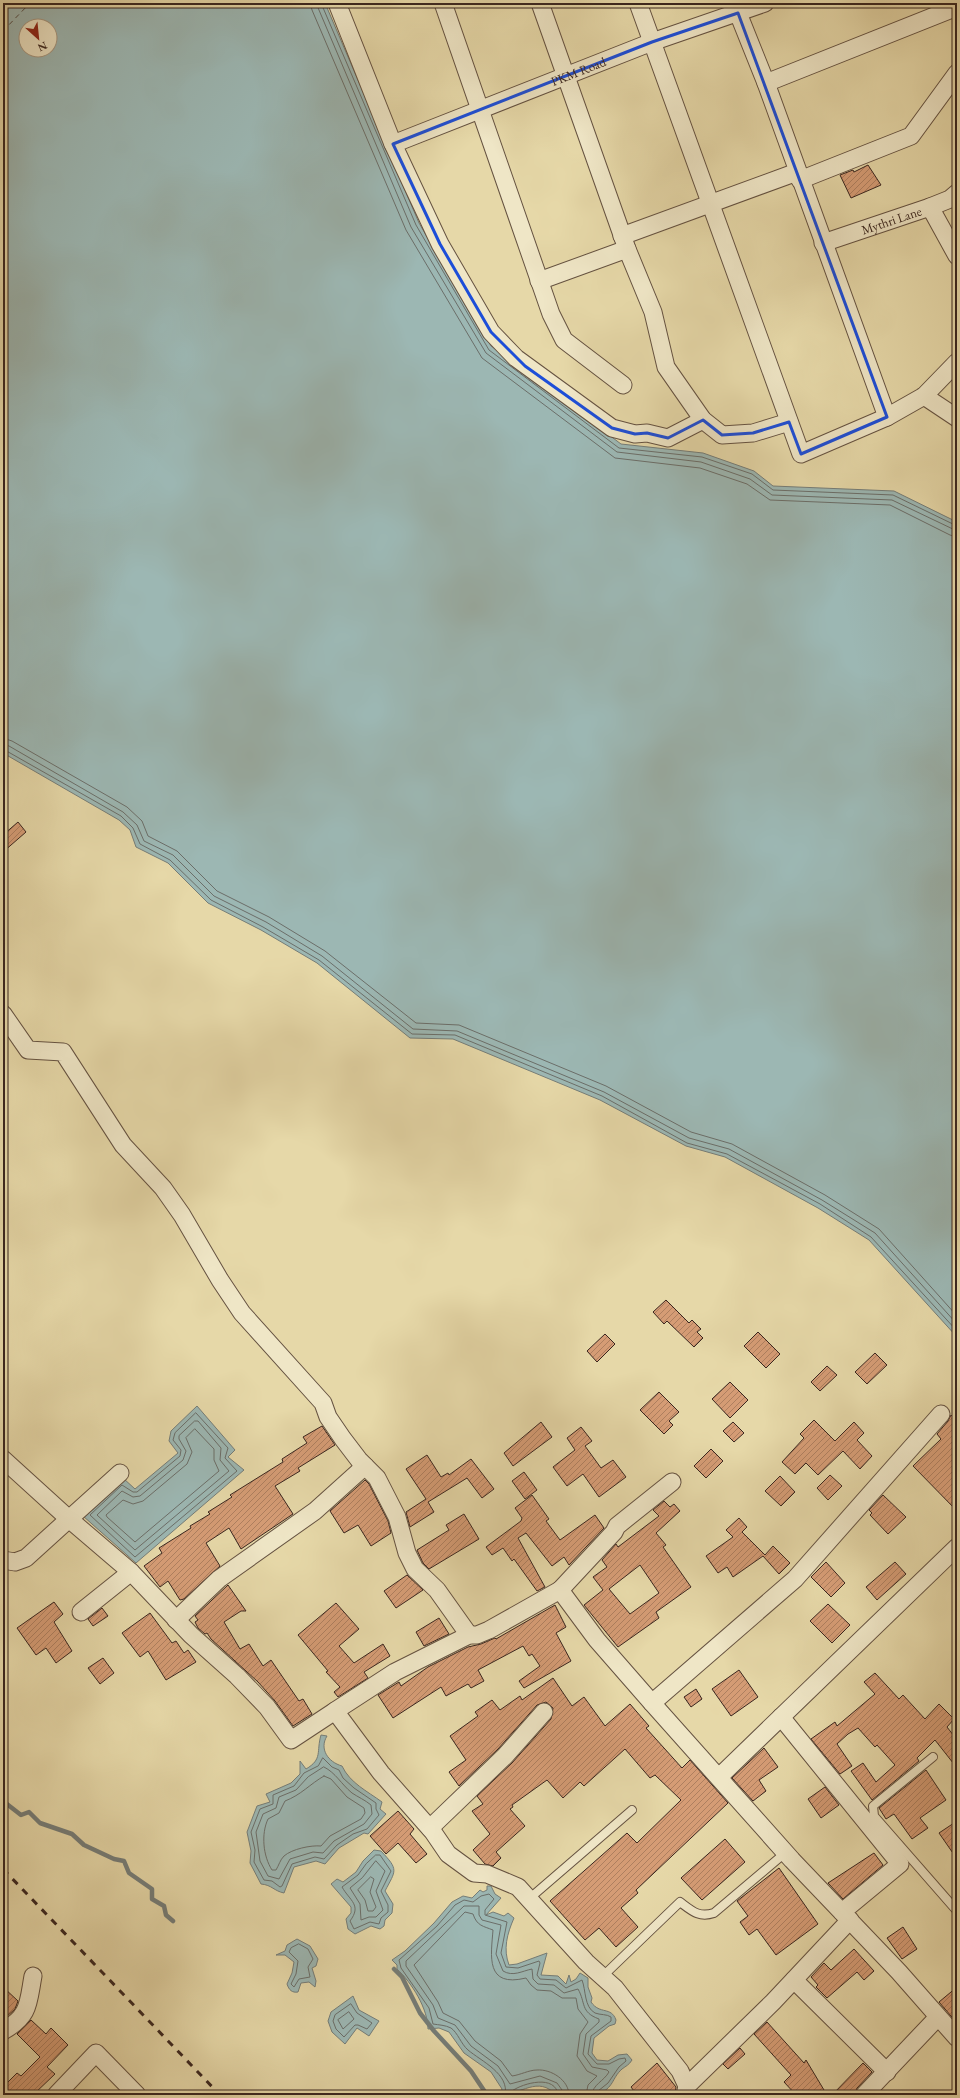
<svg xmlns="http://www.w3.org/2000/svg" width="960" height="2098" font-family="'EB Garamond',serif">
<defs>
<pattern id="building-hatch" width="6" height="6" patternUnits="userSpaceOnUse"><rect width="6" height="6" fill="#d59c75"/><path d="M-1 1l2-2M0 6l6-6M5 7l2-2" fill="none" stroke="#ae7f5f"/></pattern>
</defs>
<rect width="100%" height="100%" fill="#e6d8a8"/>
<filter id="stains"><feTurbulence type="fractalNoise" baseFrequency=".005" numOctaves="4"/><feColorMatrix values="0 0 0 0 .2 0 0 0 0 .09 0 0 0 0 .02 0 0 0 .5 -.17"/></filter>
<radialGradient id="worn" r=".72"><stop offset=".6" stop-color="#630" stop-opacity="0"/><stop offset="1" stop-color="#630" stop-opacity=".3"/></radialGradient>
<g fill="#9cb7b3" stroke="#757d78" fill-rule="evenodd">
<path d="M3,3h322l94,220 72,123 130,98 82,9 51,18 19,15 121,5 63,31v815l-88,-97 -51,-32 -93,-51 -39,-11 -86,-46 -147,-61 -43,-1 -93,-75 -56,-33 -53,-27 -40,-40 -32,-16 -6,-17 -11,-10 -116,-67zM26,26h24v24h-24z"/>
<path d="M197,1406l38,44 -7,7 16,13 -108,93 -53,-47 40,-38 12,11 43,-36 -9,-12 2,-10z"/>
<path d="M321,1735l6,1c-8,13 1,26 15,30 8,17 25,25 40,36l-2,7 6,5 -18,20 -4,-1 -25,15 -14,16 -9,-3 -22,6 -10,26c-10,-2 -12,-8 -23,-9l-11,-21 1,-12 -4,-19 10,-26 13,-4 -4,-8 25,-11 9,-9v-13l6,8c17,-10 10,-17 15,-34z"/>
<path d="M374,1850l7,1c18,19 15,19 4,40l8,13 -1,9 -7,7 -1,6 -4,3 -9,-3 -16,8 -7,-5 -2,-10 5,-6v-6l-20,-23 6,-5 6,3 13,-10 7,-11z"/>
<path d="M487,1886h4l4,8 6,4 -15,17 7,-3 11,4 4,-3 6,5c-7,16 -11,31 -5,47l8,-1 30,-11 -6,22 17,1 8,8 3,-9 2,7 5,-3 4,-6 8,5v9l4,11 -1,4c9,13 20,4 25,18l-1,4 -6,2 -15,12 -2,15 5,7 11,1 10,-6 9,-1 5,6c-3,5 -6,6 -10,9 -11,10 -7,18 -25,26h-41c-18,-20 -35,0 -56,0l2,-6 -11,-17 -27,-19 -15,-21 -10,-4 -11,1c0,-20 -16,-46 -31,-60v-4l-5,-5 13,-9 29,-28 18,-21 11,-6 9,2 8,-8 3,2 4,-2z"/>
<path d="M297,1939l13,7 8,13 -2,7 -4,2 4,13 -1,6 -6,-5 -8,1 -3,9c-6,1 -9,-2 -11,-8l5,-11 2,-11 -9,-7h-9l9,-4 2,-6z"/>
<path d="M353,1996l6,14 20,11 -10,15 -12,-8 -12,16 -13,-12 -4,-11 3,-9z"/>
</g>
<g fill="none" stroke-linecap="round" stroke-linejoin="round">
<g stroke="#6b6e69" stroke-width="1">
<path d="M310,3l2,7 94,220 76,128 133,100 85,10 47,16 23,16 120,5 60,30 7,2"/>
<path d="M316,3l95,224 75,126 131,99 84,10 49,17 22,16 120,5 65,31"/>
<path d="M321,3l95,222 73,125 130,98 83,9 50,17 21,16 120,5 64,31"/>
<path d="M3,738l9,3 115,66 15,14 6,15 29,15 40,40 52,26 56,34 91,72 43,2 147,61 85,46 41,12 93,51 54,34 78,87"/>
<path d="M3,744l6,2 114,66 14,13 7,16 29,14 41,41 52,26 56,34 91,73 44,2 147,61 85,46 40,11 93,51 53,33 82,91"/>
<path d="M3,749l118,67 12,12 7,16 30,16 41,40 52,27 56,33 93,74 43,1 147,61 85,47 40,11 93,50 51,33 86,94"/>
<path d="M196,1413l32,35 -3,10 12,13 -102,86 -45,-42 32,-30 11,7h4l43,-36 1,-6 -8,-10 2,-7z"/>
<path d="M195,1421h3l23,27 -1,12 9,11 -94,79 -38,-35 25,-24 11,6 7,-1 43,-36 3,-9 -7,-12v-3z"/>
<path d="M195,1429l19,20v11l5,11 -84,71 -28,-25 -1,-2 17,-15 10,4 10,-3 44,-37 5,-12 -6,-14z"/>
<path d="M323,1758l9,9 7,3 4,8 11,10 22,15v6l3,6 -12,14 -14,5 -16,11 -13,14 -9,-2 -23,7 -10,22 -2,1 -8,-6 -8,-1 -10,-18 1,-12 -4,-18 9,-23 13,-5v-9l21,-9 10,-13 14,-7z"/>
<path d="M324,1767c12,6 17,17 28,26 6,4 13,7 19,12l1,9 -8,10 -30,17 -11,12 -10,-1 -23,7 -11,20 -11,-3 -8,-15 -4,-29 7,-18 13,-6 3,-11 17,-7 12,-13z"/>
<path d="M324,1776l7,3 16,18 17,11 1,5 -4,6 -31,17 -9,10c-10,-1 -29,3 -37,10 -4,4 -5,9 -8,14h-4c-9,-14 -11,-36 -4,-51l11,-6 6,-12c16,-6 25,-17 39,-25z"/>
<path d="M376,1855h4l11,16 -10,20 7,14v7l-7,6 -2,6 -9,-2 -16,7 -4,-8c12,-16 0,-20 -8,-34l16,-12 8,-11z"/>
<path d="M376,1861l9,10 -9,20 7,19 -7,7h-7l-8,3 -1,-16 -10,-16 12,-10z"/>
<path d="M371,1877l3,2 -4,13 6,15 -3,4h-5l-3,-11 -7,-10z"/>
<path d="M299,1944l9,5 5,10 -5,8 2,10 -11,2 -5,8 -3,-3 5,-10 2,-13 -9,-9 2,-4z"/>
<path d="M351,2004l6,9 15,10 -5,6 -9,-4h-3l-11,12 -8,-8 -3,-8 2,-6z"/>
<path d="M349,2012l5,7 -11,10 -5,-9z"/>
<path d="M505,2095c5,-21 -24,-34 -37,-45 -7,-6 -10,-17 -17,-22 -6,-3 -12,-3 -18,-4l-4,-16 -28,-40 -2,-8 38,-34 18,-21 9,-5 9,2 8,-6 8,-2 5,5 -9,11v5l22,7 -6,31 5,14 12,1 21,-7 1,2 -3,12 3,4 16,1 10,8 16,-8c4,10 2,27 13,33 5,2 12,1 16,4v4l-20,15 -3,18 9,10h12l10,-5 6,-1 1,3 -7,6 -11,16 -10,8 -1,4"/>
<path d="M510,2095l2,-4c11,-8 44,-17 46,4"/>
<path d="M563,2095l-1,-5 -5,-7 -17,-7 -30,8 -12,-18 -27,-20 -16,-21 -17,-7 -5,-13 -27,-39v-5l58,-55h15v9l3,5 19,5 -5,29 7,17c10,6 19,0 29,-2l1,10 5,5 16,1 10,8 14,-4c8,14 2,23 21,30v3l-13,12 -3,20 9,13 15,3 2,2c-5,9 -17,13 -17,23"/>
<path d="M569,2095c0,-15 -18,-26 -32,-25 -8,0 -17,5 -25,6l-11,-15 -26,-20 -16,-20 -16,-8 -5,-11 -24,-37 51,-53 8,2c4,12 10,12 20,16 -2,26 -8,58 33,48l5,7 6,5 14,1 11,7h14l2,11 10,13 -8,12 -3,22 10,15 10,5 -9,9 -2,10"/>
</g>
<g stroke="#757d78" stroke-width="4.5">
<path d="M3,1801l18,14 8,-3 11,11 32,11 12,11 30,14 10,2 5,12 23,16v10l12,7 2,9 7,6"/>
<path d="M394,1969l8,8 18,36 14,18 37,40 16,24"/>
</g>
<path stroke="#524a44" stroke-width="1" stroke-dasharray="5 4" stroke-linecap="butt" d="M3,31l27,-28"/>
</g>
<g fill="url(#building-hatch)" stroke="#3a261f" fill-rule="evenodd">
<path d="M868,165l13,20 -30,13 -11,-23 13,-5 1,2z"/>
<path d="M18,822l8,10 -23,20v-17z"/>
<path d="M666,1300l23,23 3,-3 9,9 -4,3 6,6 -9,9 -27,-26 -3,3 -11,-12z"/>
<path d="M758,1332l22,22 -14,14 -22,-22z"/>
<path d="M605,1334l10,10 -18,18 -10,-11z"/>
<path d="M875,1353l12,12 -20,19 -12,-12z"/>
<path d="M827,1366l10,9 -17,16 -9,-9z"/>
<path d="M730,1382l18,18 -18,18 -18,-19z"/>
<path d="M659,1392l20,20 -10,9 4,4 -9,9 -24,-24z"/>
<path d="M951,1415l6,6v90l-44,-45 28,-27 -4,-5 11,-13z"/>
<path d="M814,1420l21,21 19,-19 10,11 -7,7 15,16 -12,13 -17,-18 -25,24 -12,-12 -11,11 -13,-12 22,-24 -4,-4z"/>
<path d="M541,1422l11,15 -39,29 -9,-13z"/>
<path d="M733,1422l11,11 -10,9 -11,-11z"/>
<path d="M322,1426l13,19 -37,23 2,3 -25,15 18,28 -52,35 -12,-21 -23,15 14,23 -36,33 -4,1 -12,-19 -8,6 -16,-21 18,-13 -3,-5 32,-20 -1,-2 20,-12 -2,-2 24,-15 -2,-2 53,-33 -1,-3 25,-16 -4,-6z"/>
<path d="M581,1427l11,14 -7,5 16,22 12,-8 13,17 -27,20 -16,-23 -16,12 -14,-19 22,-17 -8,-12z"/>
<path d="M711,1449l12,12 -17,17 -12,-12z"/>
<path d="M427,1455l14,22 7,-4 1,2 22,-16 23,30 -12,9 -15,-20 -39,24 6,10 -24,15 -4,-15 20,-13 -20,-30z"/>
<path d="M524,1472l13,18 -12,9 -13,-18z"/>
<path d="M830,1475l12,11 -14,14 -11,-12z"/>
<path d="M780,1476l15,16 -14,14 -16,-15z"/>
<path d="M365,1480l4,4 19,37 3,12 -20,13 -13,-21 -14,8 -14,-22z"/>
<path d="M532,1495l17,24 -3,2 14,19 35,-25 9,13 -35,37 -5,-8 -12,9 -26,-33 -8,5 27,49 -8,4 -23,-32 -2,2 -9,-13 -11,7 -6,-8 35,-26 1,-3 -7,-10z"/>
<path d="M883,1495l23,22 -18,17 -18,-19 2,-2 -3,-3z"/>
<path d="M664,1501l6,6 4,-3 6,7 -24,22 10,12 -3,2 28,40 -35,25 3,6 -41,29 -34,-42 19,-15 -10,-13 14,-10 -5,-7 14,-16 2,3 41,-31 -6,-6zM640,1565l19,28 -29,21 -21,-25z"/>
<path d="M464,1514l15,25 -50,30 -6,-6 -6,-13 32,-20 -3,-5z"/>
<path d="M739,1518l8,9 -5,5 23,23 8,-9 17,17 -11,11 -16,-18 -30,21 -6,-10 -9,6 -12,-17 27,-19 -7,-7z"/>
<path d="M826,1562l19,21 -14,14 -20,-20z"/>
<path d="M895,1562l11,12 -29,26 -11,-13z"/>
<path d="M407,1575l16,15 -27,18 -12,-17z"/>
<path d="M228,1585l18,26h-5l-17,11 16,27 9,-5 14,22 8,-6 28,41 4,-2 9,15 -19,12 -18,-25 -17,-19 -47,-43 -4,-6 -2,1 -7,-6 -3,-6 3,-2 -3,-4z"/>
<path d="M54,1602l9,12 -9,8 18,29 -16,12 -10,-15 -10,7 -19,-27z"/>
<path d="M336,1603l23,26 -20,17 15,17 29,-19 7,12 -26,16 4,6 -30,19 -4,-5 6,-5 -14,-15 2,-1 -30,-36z"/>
<path d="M828,1604l22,21 -18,18 -22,-22z"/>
<path d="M555,1605l11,22 -10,6 15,28 -47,27 -5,-7 21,-15 -8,-12 -3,2 -6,-10 -45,24 6,11 -13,7 -3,-4 -22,12 -5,-9 -48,31 -15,-23 21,-13 2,4 27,-19 40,-20 13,-3 14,-6 1,1z"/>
<path d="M102,1608l6,8 -15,10 -5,-7z"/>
<path d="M150,1613l22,30 4,-2 8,12 4,-3 8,12 -30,18 -18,-29 -8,6 -18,-24z"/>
<path d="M439,1618l10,16 -25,12 -8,-14z"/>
<path d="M103,1658l11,15 -14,11 -12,-16z"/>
<path d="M739,1670l19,27 -27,19 -19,-27z"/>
<path d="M875,1673l24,26 4,-4 22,24 14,-15 15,15 -7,8 10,13v28l-22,-28 -18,18 2,3 -47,39 -21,-29 12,-8 13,19 19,-17 -18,-20 -2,2 -17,-19 -10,6 -11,10 15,22 -12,8 -29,-35 24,-17 2,4 38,-32 -11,-12z"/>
<path d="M553,1678l19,28 12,-9 21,29 25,-22 19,22 -3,2 36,40 8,-8 38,43 -92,87 2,3 -17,15 17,19 -22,20 -17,-19 -14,12 -35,-39 77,-68 10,10 44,-43 -26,-25 -5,3 -25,-29 -41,37 -4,-4 -17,16 -16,-18 -35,25 1,2 -3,2 15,17 -29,26 5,6 -8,8 -8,-2 -12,-14 17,-16 -18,-23 11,-7 -6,-8 35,-33 39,-44 2,-11 -7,-6 -9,3 -39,44 -39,37 -10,-14 17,-12 -16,-24 28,-20 -3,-4 17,-12 8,10 20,-14 2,4z"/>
<path d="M696,1689l6,10 -11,8 -7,-10z"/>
<path d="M764,1748l14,19 -19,13 7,11 -13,10 -21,-23z"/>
<path d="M926,1770l20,30 -26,18 8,10 -16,11 -18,-25 -8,5 -7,-11z"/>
<path d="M825,1787l14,18 -18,13 -13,-19z"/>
<path d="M398,1811l16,18 -4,5 17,20 -11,9 -18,-20 -12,11 -16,-18z"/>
<path d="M957,1821v38l-18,-26z"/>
<path d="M725,1839l20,23 -43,38 -21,-22z"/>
<path d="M874,1853l9,12 -40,34 -15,-16z"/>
<path d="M779,1868l39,56 -42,31 -19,-26 -8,6 -9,-13 8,-6 -11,-15z"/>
<path d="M903,1927l14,22 -15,10 -15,-21z"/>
<path d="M854,1949l20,22 -10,9 -7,-8 -30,26 -11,-11 2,-2 -7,-8 13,-14 7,7z"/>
<path d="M3,1987l15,14 -3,8 -10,9 -2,-2z"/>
<path d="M957,1987v36l-18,-21z"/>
<path d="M31,2020l15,14 5,-6 17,17 -21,22 8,7 -22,21h-25l-5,-8 14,-14 4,3 19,-19 -23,-23z"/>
<path d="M767,2022l37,41 2,-3 21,35h-31l-12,-13 7,-7 -37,-41z"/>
<path d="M740,2048l5,6 -17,15 -5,-5z"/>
<path d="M657,2063l19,24 -1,8h-38l-6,-8z"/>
<path d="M863,2063l9,9 -15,16 -3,7h-22z"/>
</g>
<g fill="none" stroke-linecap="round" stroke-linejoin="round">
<defs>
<g id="service">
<path d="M933,1757l-60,49 1,10 83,95"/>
<path d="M530,1898l102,-88"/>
<path d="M602,1977l78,-75c12,9 19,16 34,11l71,-60"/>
</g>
<g id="minor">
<path d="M337,3l56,141 47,100 51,88 25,26 96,70 23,6 12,-1 21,5 35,-18"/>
<path d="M443,3l108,311 13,26 59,45"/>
<path d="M540,3l87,246 26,63 13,55 37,53 19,15 31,-2 36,-11"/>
<path d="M638,3l163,451 86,-37 37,-21 33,-34"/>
<path d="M734,3l32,80 121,334"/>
<path d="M766,83l191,-76"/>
<path id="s1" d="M393,144l259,-102 113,-39"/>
<path d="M800,180l111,-44 46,-63"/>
<path d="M930,207l27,49"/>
<path d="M622,236l175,-64"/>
<path id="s2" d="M823,243l107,-36 20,-8 7,-6"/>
<path d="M539,281l88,-32"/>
<path d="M924,396l33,22"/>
<path d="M3,1014l25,36 35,2 60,93 40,43 19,27 38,65 22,33 81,90 5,14 15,22 16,21 18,18 20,39 10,36 8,16 22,21 32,45"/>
<path d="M3,1459l66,60 51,-46"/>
<path d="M3,1560l12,2 11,-4 43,-39 62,53 60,63 46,41 30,31 24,33 44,-29 46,62 52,59 15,22 26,19 13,1 31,13 68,75 29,26 65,83 7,15 -2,9"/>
<path d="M560,1590l54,-58 3,-6 55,-44"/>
<path d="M81,1612l50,-40"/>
<path d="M176,1620l43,-41 96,-68 50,-45"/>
<path d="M652,1703l143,-124 146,-165"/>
<path d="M335,1711l60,-39 74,-37h8l12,-5 71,-40 37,50 55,63 140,157 107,112 58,66"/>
<path d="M781,1717l119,147 -58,48"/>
<path d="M719,1777l238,-230"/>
<path d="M430,1828l75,-72 39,-44"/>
<path d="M794,1980l93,92"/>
<path d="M3,2031c27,-15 25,-28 30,-55"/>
<path d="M687,2086l86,-84 77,-82"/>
<path d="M56,2095l40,-42 41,42"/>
<path d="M864,2095l73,-77"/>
</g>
</defs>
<use href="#service" stroke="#655241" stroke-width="10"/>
<use href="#minor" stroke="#655241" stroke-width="19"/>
<use href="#service" stroke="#efe6c6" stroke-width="8"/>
<use href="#minor" stroke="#efe6c6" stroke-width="17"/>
<path stroke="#3a261f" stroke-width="3" stroke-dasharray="7 7" stroke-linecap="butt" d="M3,1869l217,226"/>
</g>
<path fill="none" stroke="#1d4ed8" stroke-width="3" stroke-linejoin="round" d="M738,13l149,404 -86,37 -12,-32 -36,11 -31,2 -19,-15 -35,18 -21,-5 -12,1 -23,-6 -87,-62 -34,-34 -51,-88 -47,-100 259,-102z"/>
<g text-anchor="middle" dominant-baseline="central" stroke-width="3.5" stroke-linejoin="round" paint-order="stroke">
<g font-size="13" fill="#3a261f" stroke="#efe6c6">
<text stroke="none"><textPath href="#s1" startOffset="199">PKM Road</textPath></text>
<text stroke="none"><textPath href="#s2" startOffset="72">Mythri Lane</textPath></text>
</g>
</g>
<rect width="960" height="2098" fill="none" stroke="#e6d8a8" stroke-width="16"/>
<rect x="4" y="4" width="952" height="2090" fill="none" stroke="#3a261f" stroke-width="2"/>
<rect x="8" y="8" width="944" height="2082" fill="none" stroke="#3a261f"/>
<g transform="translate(38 38) rotate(153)"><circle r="19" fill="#efe6c6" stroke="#a79983"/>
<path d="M0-3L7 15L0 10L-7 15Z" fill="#8f2418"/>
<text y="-6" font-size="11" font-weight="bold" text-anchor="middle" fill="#3a261f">N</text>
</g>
<rect width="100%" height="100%" filter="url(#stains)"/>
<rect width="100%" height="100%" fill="url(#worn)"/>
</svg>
